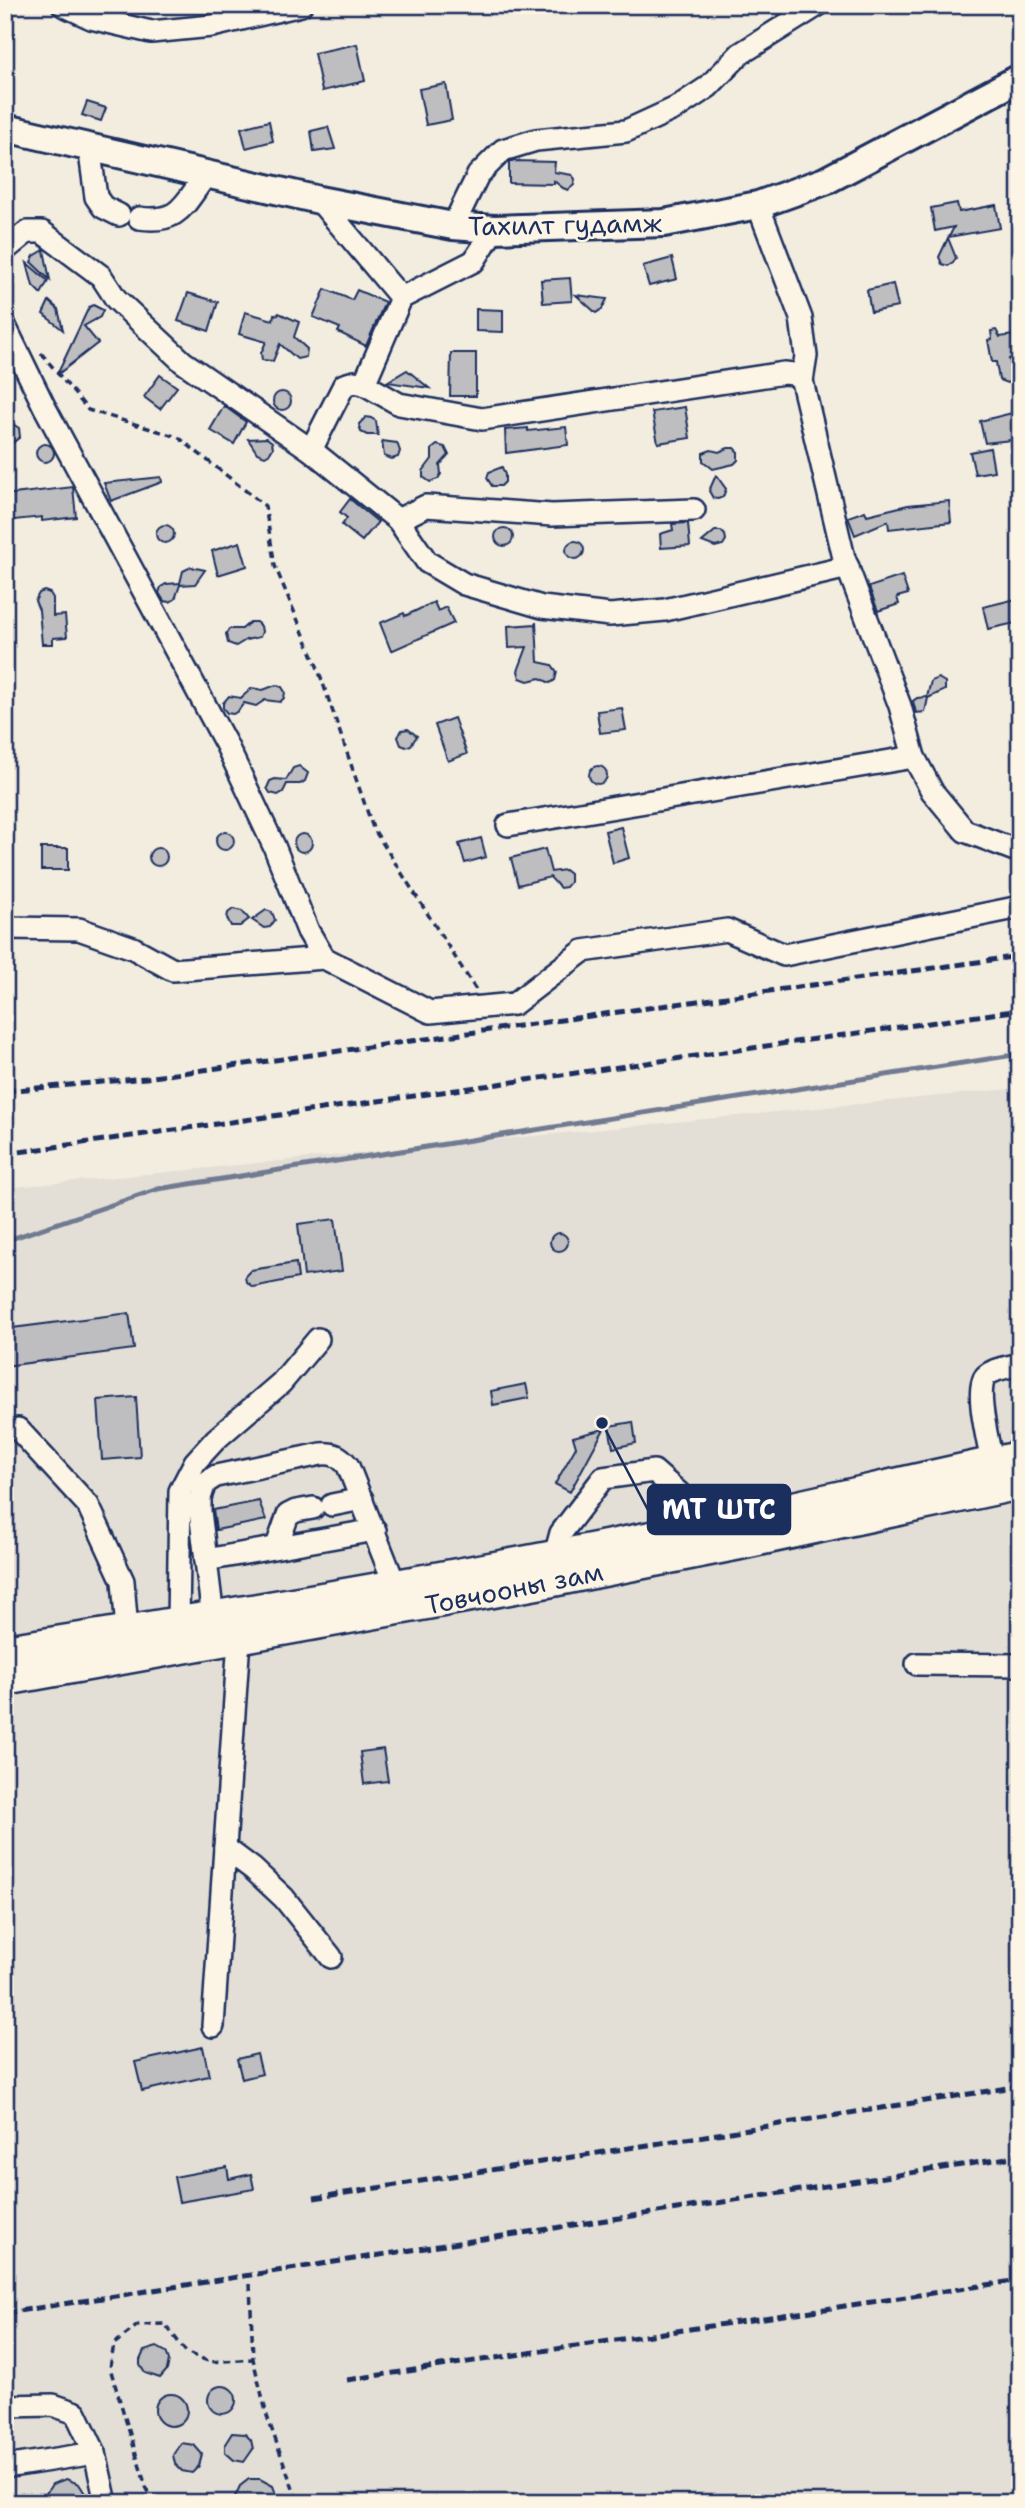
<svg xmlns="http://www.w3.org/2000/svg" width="1025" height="2508" font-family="'Shantell Sans',sans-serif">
<rect width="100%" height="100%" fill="#f3ede0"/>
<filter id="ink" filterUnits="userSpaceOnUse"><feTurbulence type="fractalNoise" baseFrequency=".0143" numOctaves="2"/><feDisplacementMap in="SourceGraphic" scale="14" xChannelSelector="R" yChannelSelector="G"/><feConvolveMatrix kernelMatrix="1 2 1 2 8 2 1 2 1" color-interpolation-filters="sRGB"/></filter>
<g filter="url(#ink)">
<path fill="#e3dfd6" d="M1020,1088v1415h-1015v-1315z"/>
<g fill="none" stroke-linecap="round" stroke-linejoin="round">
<path stroke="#707a91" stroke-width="5" d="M5,1241l153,-52 862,-135"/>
</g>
<g fill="#bebec0" stroke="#1b2f5e" stroke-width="2">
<path d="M357,44l8,37 -43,10 -8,-38z"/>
<path d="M446,84l6,36 -26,5 -7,-36z"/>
<path d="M87,102l19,6 -5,13 -19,-6z"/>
<path d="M269,121l4,20 -27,7 -5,-20z"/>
<path d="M328,127l7,22 -21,3 -3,-21z"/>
<path d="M514,161l41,1 -1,10 18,3 3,4 -1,6 -6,5 -5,-2 -9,-7v3l-45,-1v-21z"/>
<path d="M957,203l2,9 37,-7 4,23 -51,9 5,-10 -19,4 -4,-23z"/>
<path d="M948,238l8,20 -3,5 -5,3 -6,-2 -3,-7z"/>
<path d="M44,250l6,30 -19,-18 3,-6z"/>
<path d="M672,258l5,21 -28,7 -6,-20z"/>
<path d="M27,263l21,18 -7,13 -8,-8z"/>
<path d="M570,278l2,23 -29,2 -2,-23z"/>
<path d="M893,284l5,23 -27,5 -4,-22z"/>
<path d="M325,289l27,11 5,-10 28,12 -19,44 -28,-14 2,-4 -27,-11z"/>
<path d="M188,293l30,9 -9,29 -31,-10z"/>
<path d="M576,295l31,4 -5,10 -6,4z"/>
<path d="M49,301l9,8 5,21 -20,-16z"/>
<path d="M93,305l10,5 -3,7 -16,9 14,17 -41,32 32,-68z"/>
<path d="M476,309l27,1v22l-27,-1z"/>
<path d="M245,312l28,8 1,-6 4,1 1,-2 20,9 -5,15 13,12 -1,8 -9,2 -17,-15 -7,17 -11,-1 -1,-7 5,-11 -27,-8z"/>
<path d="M996,330l4,7 14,-2 4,22 -9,2 6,17 -3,5 -5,2 -8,-3 -3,-18h-4l-4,-22 4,-1 -1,-8z"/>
<path d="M451,353h25v43h-26z"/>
<path d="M407,370l22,18 -42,-6z"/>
<path d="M160,375l17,12 -17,22 -16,-12z"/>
<circle cx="282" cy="401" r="9"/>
<path d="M224,406l22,16 -12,22 -24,-14z"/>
<path d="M685,407l5,31 -32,5 -6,-31z"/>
<path d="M1020,411v28l-35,4 -5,-22z"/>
<path d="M366,417l5,1 5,3 2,14h-11l-6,-3 -2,-8z"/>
<path d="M5,419l14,9 1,9 -15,12z"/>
<path d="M566,427l2,18 -62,8 -1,-23 23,-2v3z"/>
<path d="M267,438l5,4 1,6 -3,5 -5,3 -8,-3 -9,-14z"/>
<path d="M382,441l15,2 3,8 -2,6 -6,2 -8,-3z"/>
<circle cx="45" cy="453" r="9"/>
<path d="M437,445l8,2 4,8 -9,10 1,9 -3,5 -8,3 -7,-5v-6l9,-12v-10z"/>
<path d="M728,448h6l4,4v8l-4,4 -21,5 -10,-8v-8l8,-3 8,2z"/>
<path d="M990,448l4,23 -19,3 -5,-22z"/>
<path d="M502,467l3,8v7l-4,4h-9l-5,-8 2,-6z"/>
<path d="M716,475l10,14 -3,8 -5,2 -5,-1 -4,-7z"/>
<path d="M161,477l1,5 -51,19 -7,-18z"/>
<path d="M73,487l3,30 -34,4v-4l-37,4v-26z"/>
<path d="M350,499l28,23 -16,19 -20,-16 5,-7 -7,-6z"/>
<path d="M949,501l2,21 -62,7 -1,-8 -33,14 -7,-18 17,-6 2,4 41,-10z"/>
<path d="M688,523l2,23 -29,2 -1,-14 13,-4 -1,-6z"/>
<circle cx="165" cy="534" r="9"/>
<circle cx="504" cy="537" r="9"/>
<path d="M715,531h6l4,4 1,5 -3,5 -8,2 -13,-5z"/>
<circle cx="575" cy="550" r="9"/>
<path d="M240,542l7,24 -29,9 -6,-24z"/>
<path d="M191,567l14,3 -10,14 -15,1 -5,14 -5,3 -6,-1 -5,-8 2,-6 5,-3 14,-1 3,-12z"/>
<path d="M902,576l6,18 -11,3 2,7 -21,7 -9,-24z"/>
<path d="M44,591l6,2 3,5v18l12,-1 2,22 -14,1v6h-11l-3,-34 -4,-9 4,-8z"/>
<path d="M1020,598v24l-32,7 -5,-22z"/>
<path d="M434,602l4,9 8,-4 8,16 -63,28 -11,-28 24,-10 1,3z"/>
<path d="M250,622h6l5,4 1,6 -2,5 -14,3 -10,6 -8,-3 -2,-9 3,-5h13z"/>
<path d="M536,622l2,40 14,3 5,7 -2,8 -5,3 -10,-5 -12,3 -8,-3 -2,-7 9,-24 -18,1 -1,-22 28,-2z"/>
<path d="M938,678l7,4v8l-17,8 -3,14 -9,1 -3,-12 4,-3 10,-1 4,-16z"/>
<path d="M276,685l6,2 3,5 -1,6 -4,4 -15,-2 -9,6 -12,-3 -6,8 -5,3 -6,-1 -4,-5v-5l6,-7 12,2 11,-10 11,2z"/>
<path d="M622,708l4,22 -26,3 -3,-22z"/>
<path d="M454,718l13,36 -19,7 -13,-36z"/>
<path d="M408,729l9,7 -6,9 -5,2 -5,-2 -3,-8 4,-7z"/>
<circle cx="598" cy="775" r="9"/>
<path d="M299,766l9,7 -3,8 -5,3h-13l-4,8 -5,3 -8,-2 -3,-5 3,-7 5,-2 11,1 7,-12z"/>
<path d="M621,827l8,31 -16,5 -8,-32z"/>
<circle cx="225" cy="841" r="9"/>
<circle cx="303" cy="843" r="9"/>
<path d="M481,838l5,19 -21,6 -6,-19z"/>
<circle cx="158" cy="857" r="9"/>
<rect x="41" y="848" width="27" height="22"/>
<path d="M545,849l6,23 14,-2 5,4v8l-4,5 -6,1 -10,-11 -32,8 -7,-27z"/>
<path d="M233,909l9,2 7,8 -9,7h-9l-4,-8 1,-5z"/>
<path d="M266,910l6,2 3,8 -5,7 -6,1 -12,-8z"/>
<path d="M335,1219l7,52 -38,5 -6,-52z"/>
<circle cx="559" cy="1242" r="9"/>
<path d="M296,1263l2,15 -45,9 -7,-5 -1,-6 6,-6z"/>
<path d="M129,1313l5,36 -129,17v-37z"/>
<path d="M526,1384l3,14 -36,7 -2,-14z"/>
<path d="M136,1397l4,60 -38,3 -4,-60z"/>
<path d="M633,1422l3,21 -23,5 -4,-22z"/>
<path d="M604,1429l-34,63 -15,-8 21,-37 -3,-10z"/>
<path d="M259,1501l7,19 -50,10 -3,-20z"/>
<path d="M383,1749l5,32 -24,3 -4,-32z"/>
<path d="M203,2047l6,29 -67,15 -7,-29z"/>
<path d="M257,2054l5,20 -20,5 -5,-20z"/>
<path d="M227,2167l2,12 22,-5 3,15 -75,13 -5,-25z"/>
<path d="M157,2347l9,5 3,8 -2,10 -7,8 -15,-5 -5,-8v-5l4,-9z"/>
<circle cx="222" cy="2400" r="14"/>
<circle cx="171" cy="2410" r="16"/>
<path d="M232,2433l13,1 6,6 2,9 -9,13 -10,-2 -9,-8v-8z"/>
<path d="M181,2443l13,2 8,9 -3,12 -7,7 -10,-2 -7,-7 -2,-9z"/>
<path d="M66,2479l13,5 12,19h-51l12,-19z"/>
<path d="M249,2479h11l13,7 6,17h-47l8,-17z"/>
</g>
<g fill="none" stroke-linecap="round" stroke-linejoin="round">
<defs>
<g id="minor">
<path d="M63,5l28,13 60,14 61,-6 89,-21"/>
<path d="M89,146l7,51 7,10 16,8"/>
<path d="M319,200l82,98"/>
<path d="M758,205l43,113 5,38 -4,25"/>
<path d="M139,218c42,6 45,-15 68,-44"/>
<path d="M453,226l25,-51 25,-25 33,-10 90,-9 50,-23 32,-21 32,-33 78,-49"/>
<path d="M5,250l22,-18h15l59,44 15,23 67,63 128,88 87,70 29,42 37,22 78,23 68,8 55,-5 183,-43"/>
<path d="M5,326l39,80 182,338 48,102 34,85 16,27 106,54 84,-8 69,-53 144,-21 57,25 236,-48"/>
<path d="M364,384l35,20 83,15 302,-46 10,1 8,7 42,177 56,148 14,51 18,34 33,40 55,21"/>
<path d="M311,450l33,-65 10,-3 10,2 37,-86 73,-37 20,-32"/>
<path d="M398,520l28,-14 126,9 142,-5"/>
<path d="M508,825l406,-68"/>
<path d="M5,928l74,1 54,19 40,22 151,-12"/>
<path d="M18,1429l70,76 35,76 4,50"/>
<path d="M992,1462c-3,-17 -19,-77 -5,-87 9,-7 23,-8 33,-11"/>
<path d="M332,1505l30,-6"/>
<path d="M277,1546l11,-31 8,-4 17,-3"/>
<path d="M555,1555l6,-22 42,-55 51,-7 60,53"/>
<path d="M206,1560l169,-30"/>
<path d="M213,1618l-13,-107v-13l5,-15 11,-7 105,-22c13,-1 19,2 27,12l47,119"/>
<path d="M178,1623l2,-132 15,-29 21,-23 65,-56 37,-44"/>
<path d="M917,1664l103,1"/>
<path d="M225,1848l28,21 31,29 47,59"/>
<path d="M213,2026l26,-387"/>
<path d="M5,2406l48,-1 23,8 19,40 11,50"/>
<path d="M5,2467l90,-14"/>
</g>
<path id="major" d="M5,128l314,72 134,26 41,3 170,-6 94,-18 67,-24 195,-103"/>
<g id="highway">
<path d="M5,1650c237,-37 475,-77 710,-126 101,-21 203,-46 305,-67"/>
<path d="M5,1680l543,-98 192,-38 280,-60"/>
</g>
</defs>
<use href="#minor" stroke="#1b2f5e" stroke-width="26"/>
<use href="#major" stroke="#1b2f5e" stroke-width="32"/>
<use href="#highway" stroke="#1b2f5e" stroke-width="35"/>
<g stroke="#1b2f5e" stroke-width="3.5" stroke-dasharray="7 5" stroke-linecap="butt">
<path d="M41,353l47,57 90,27 87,69 10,60 42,100 56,162 103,162"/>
<path d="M250,2284l3,75 14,57 30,84 -1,3"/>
<path d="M155,2503l-9,-16 -36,-119 4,-24 24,-19 27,-1 21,28 24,10 43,-3"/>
</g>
<use href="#minor" stroke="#fcf5e5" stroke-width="21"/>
<use href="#major" stroke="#fcf5e5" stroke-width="26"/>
<use href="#highway" stroke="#fcf5e5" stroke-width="30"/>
<g stroke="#1b2f5e" stroke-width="5" stroke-dasharray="10 5" stroke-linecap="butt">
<path d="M5,1091l141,-13 874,-122"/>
<path d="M5,1154l1015,-144"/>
<path d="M314,2198l706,-112"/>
<path d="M5,2313l1015,-157"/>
<path d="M347,2380l673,-100"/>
</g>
</g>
</g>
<g text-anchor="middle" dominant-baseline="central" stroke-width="5" stroke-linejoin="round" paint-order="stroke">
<g font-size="26" fill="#1b2f5e" stroke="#fcf5e5">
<text transform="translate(565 224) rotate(-1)">Тахилт гудамж</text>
<text transform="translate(514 1588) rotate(-11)">Товчооны зам</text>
</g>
</g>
<path fill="none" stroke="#1b2f5e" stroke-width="2.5" d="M602 1423L648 1510"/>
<circle fill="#1b2f5e" stroke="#fcf5e5" stroke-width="2.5" cx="602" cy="1423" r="7"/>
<rect fill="#1b2f5e" stroke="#1b2f5e" stroke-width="2.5" x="648" y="1485" width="142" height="49" rx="7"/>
<g font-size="28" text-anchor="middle" font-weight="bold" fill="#fff">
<text x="719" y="1519">MT ШТС</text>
</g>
<rect width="1025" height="2508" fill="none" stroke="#fcf5e5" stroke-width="28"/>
<rect x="14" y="14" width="997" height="2480" fill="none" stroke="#1b2f5e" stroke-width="2.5" filter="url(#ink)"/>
</svg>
